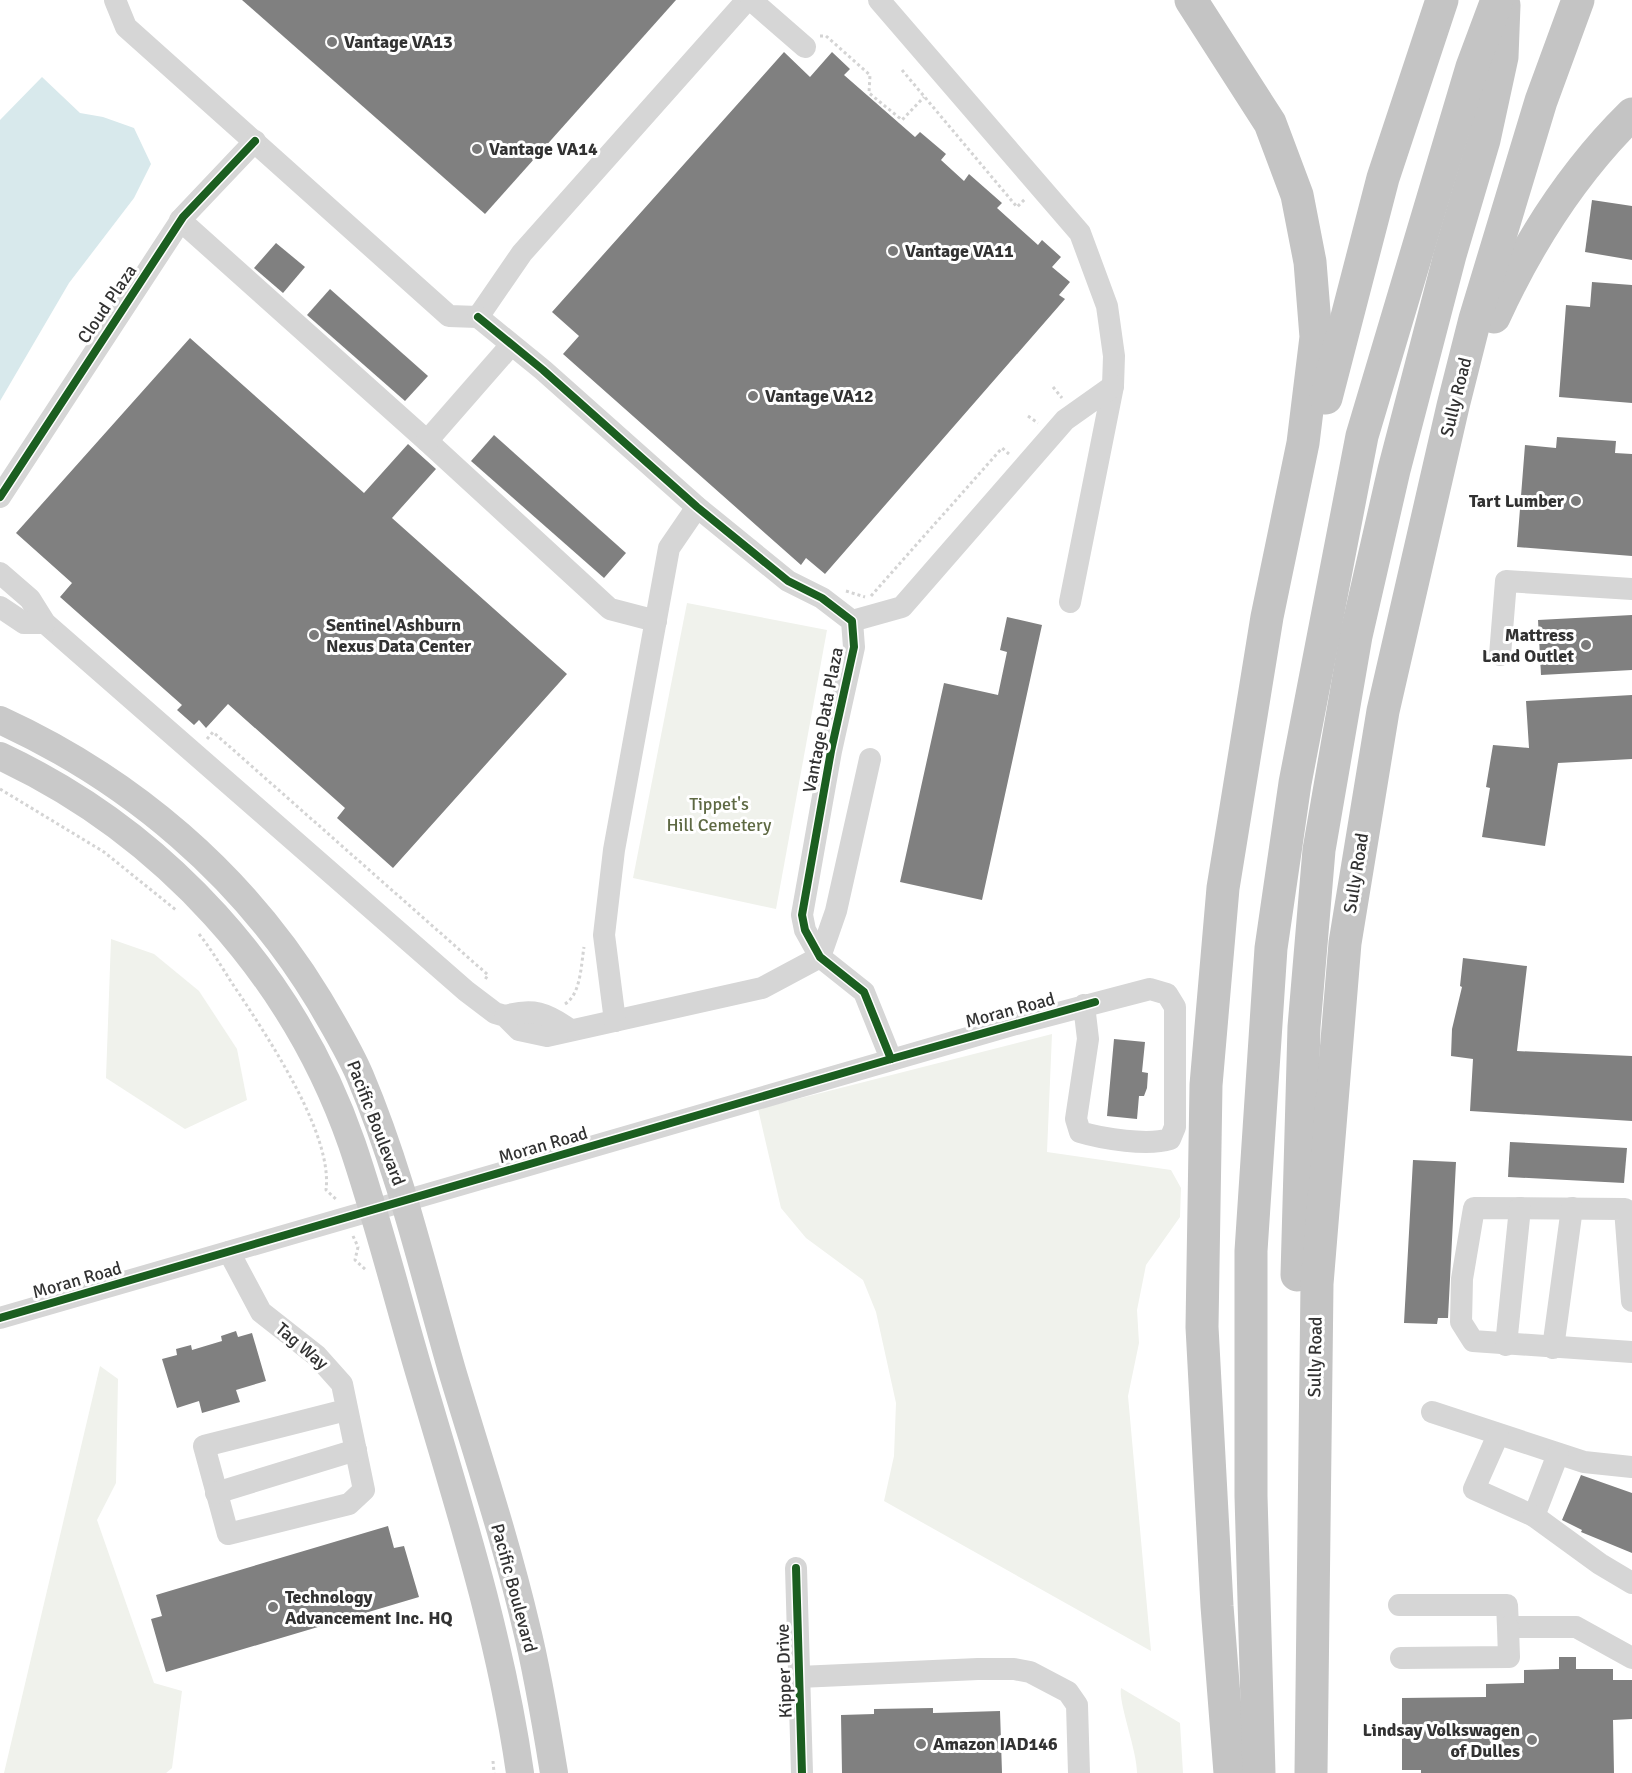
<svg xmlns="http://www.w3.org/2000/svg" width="1632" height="1773" font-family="Signika,sans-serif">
<rect width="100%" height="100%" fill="#fff"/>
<g fill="#f0f2ec">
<path d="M687,603l140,27 -51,279 -143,-31z"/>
<path d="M111,939l43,15 45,37 38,58 10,51 -62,29 -79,-51z"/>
<path d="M1052,1034l-5,118 124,18 10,18 -1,29 -34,48 -9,45 2,33 -11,53 23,255 -267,-150 10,-45 2,-53 -20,-91 -13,-32 -57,-42 -25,-30 -23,-99z"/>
<path d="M100,1366l18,13 -2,104 -19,37 57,163 28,8 -10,77 -6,5h-162z"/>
<path d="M1121,1688l59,35 3,50h-46c0,-23 -19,-71 -16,-85z"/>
</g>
<path fill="#d8e9ec" d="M42,77l38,36 23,4 31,11 17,36 -17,34 -65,85 -69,118v-281z"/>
<g fill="#808080">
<path d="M242,0h434l-191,214z"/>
<path d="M784,52l26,25 22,-25 18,17 -6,6 71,62 5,-5 26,22 -5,6 23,21 5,-7 33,29 -5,5 41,37 4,-5 19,17 -9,10 18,15 -11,13 6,4 -240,275 -19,-16 -5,7 -238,-211 16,-18 -27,-24z"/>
<path d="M1592,200l40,6v54l-47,-8z"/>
<path d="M276,243l29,24 -22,26 -29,-25z"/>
<path d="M1592,282l40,3v118l-73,-6 7,-92 24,2z"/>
<path d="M330,289l98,87 -23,25 -98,-86z"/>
<path d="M190,338l174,155 44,-49 28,25 -44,49 175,156 -174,194 -56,-50 8,-10 -117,-104 -22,24 -7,-8 -5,5 -17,-15 5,-5 -122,-108 12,-14 -56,-50z"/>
<path d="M494,435l132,118 -22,25 -133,-117z"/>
<path d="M1557,437l59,4 -1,12 17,1v102l-115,-9 8,-102 31,3z"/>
<path d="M1632,615v55l-91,5 -3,-55z"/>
<path d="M1007,617l35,8 -60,275 -82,-18 44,-199 54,12 9,-43 -7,-2z"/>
<path d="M1632,695v64l-74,4 -13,83 -63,-9 8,-49 -4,-1 7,-42 36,3 -3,-47z"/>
<path d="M1463,958l64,8 -10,85 115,5v65l-162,-10 3,-52 -22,-3 1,-27 10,-42 -2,-1z"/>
<path d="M1114,1039l31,3 -3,30 6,1 -1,15 -3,8h-5l-2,23 -30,-3z"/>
<path d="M1510,1142l117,6 -3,35 -116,-6z"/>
<path d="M1413,1160l43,2 -8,156h-10l-1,6 -33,-1z"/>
<path d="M236,1331l2,6 14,-4 14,48 -30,9 4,12 -38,11 -3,-12 -22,7 -15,-49 15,-4 -1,-6 15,-4 1,5 30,-9 -1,-5z"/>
<path d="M1581,1475l51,18v60l-51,-21 1,-2 -20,-10z"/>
<path d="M388,1526l6,22 10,-2 15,51 -253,75 -15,-53 11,-3 -6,-21z"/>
<path d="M1559,1657h17v12h37v11h19v39l-19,1 1,53h-193v-3h-19v-72l84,-1v-13l38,-1v-13l35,-1z"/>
<path d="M933,1708v5l67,-2 2,62h-160l-1,-58 33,-1v-5z"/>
</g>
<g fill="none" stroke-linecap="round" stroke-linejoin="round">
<g stroke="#d4d4d4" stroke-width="3" stroke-dasharray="3 3" stroke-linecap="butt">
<path d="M820,36h6l44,39 -1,18 33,27 22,-23"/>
<path d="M902,70l115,137 8,-8"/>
<path d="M1053,387l9,11"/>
<path d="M1028,416l10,7"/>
<path d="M846,591l19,6"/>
<path d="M871,596l131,-148 7,6"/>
<path d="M207,739l6,-7 275,243 -4,6"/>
<path d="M0,789l104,63 72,58"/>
<path d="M199,934c16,20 27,41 41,61 30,46 93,140 86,195l11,10"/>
<path d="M565,1004c16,-10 16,-39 19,-57"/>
<path d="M353,1236l5,11 -3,13 12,11"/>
<path d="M493,1761l1,12"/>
</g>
<g stroke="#d6d6d6" stroke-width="22">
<path d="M115,0l11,27 323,289 29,1 44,-64 225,-253"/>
<path d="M751,0l54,47"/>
<path d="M879,0l201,233 27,73 7,50 -1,30 -43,216"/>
<path d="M180,220l247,221 183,168 46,12"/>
<path d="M478,317l65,53 154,137 91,74 34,17 30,23 2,26 -23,104 -29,164 3,15 15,27 44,35 27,67"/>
<path d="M427,441l84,-96"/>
<path d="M0,497l183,-280 72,-76"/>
<path d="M0,573l30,26 15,24 421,368 29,22 10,3 14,14 28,6 215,-48 58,-31 16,-46 34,-152"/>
<path d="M0,607l24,16h21"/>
<path d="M852,621l50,-14 163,-187 48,-34"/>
<path d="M1500,655l6,-74 126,8"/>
<path d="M505,1016c28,-8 41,-3 64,13"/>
<path d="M615,1021l-11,-86 10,-85 55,-302 28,-41"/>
<path d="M229,1252l32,60 56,44 25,28 22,106 -15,14 -121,30 -24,-88 142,-36"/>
<path d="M1632,1301l-7,-92 -151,-1 -12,71 -1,43 12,19 159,11"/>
<path d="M0,1318l1016,-294 134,-35 17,5 8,13v120l-5,12c-22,7 -67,0 -90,-7l-4,-13 12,-80 -4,-34"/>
<path d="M1506,1345l14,-137"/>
<path d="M1553,1348l19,-140"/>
<path d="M1432,1412l152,50 48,5"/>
<path d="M1498,1435l-24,54 60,27 24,-62"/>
<path d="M216,1493l140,-43"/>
<path d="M1534,1516l66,48 32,19"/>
<path d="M796,1568l6,205"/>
<path d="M1399,1605h108l1,22h68l56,31"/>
<path d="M1401,1658l108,-1 -1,-30"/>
<path d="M799,1677l179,-8h36l16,3 38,20 9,13 2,68"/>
</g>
<g stroke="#c9c9c9" stroke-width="28">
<path d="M0,720c131,60 243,155 319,280 14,24 30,50 41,76 41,97 64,198 93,298 25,83 53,167 73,252 12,48 20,98 28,147"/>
<path d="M0,756c163,76 293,218 352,388 27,79 47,161 71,241 38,128 78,255 97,388"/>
</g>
<g stroke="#c4c4c4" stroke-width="33">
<path d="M1191,0l79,123 27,72 13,67 6,75 -13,106 -36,174 -44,271 -17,197 -4,242 15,279 13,167"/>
<path d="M1494,317c34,-74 79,-145 138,-203"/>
<path d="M1326,398l57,-220 59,-178"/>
<path d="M1297,1275l7,-248 15,-177 37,-214 38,-166 56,-215 34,-115 18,-83 2,-52"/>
<path d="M1259,1773l-8,-277v-245l20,-303 24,-165 67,-347 110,-369 25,-67"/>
<path d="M1311,1773l6,-489 28,-341 38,-232 70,-305 22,-87 66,-218 37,-101"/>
</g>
<defs>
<g id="cycleway">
<path d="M478,317l65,53 154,137 91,74 34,17 30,23 2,26 -23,104 -29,164 3,15 15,27 44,35 27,67"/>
<path d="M0,497l183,-280 72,-76"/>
<path d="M0,1318l891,-259 204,-57"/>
<path d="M796,1568l6,205"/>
</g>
</defs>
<use href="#cycleway" stroke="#fff" stroke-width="11"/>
<use href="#cycleway" stroke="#1b5e20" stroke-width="8"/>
</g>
<g fill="#7a7a7a" stroke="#fff" stroke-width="2">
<circle cx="332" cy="42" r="6"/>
<circle cx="477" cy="149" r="6"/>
<circle cx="893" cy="251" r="6"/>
<circle cx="753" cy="396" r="6"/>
<circle cx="1576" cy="501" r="6"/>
<circle cx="314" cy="635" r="6"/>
<circle cx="1586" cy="645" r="6"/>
<circle cx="273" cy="1607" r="6"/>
<circle cx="1532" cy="1740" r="6"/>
<circle cx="921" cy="1744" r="6"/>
</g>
<g text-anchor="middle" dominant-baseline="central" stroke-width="6" stroke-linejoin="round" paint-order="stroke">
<g font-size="18" font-weight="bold" fill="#323232" stroke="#fff" text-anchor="start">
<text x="344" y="42">Vantage VA13</text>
<text x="489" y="149">Vantage VA14</text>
<text x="905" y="251">Vantage VA11</text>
<text x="765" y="396">Vantage VA12</text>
<text x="1564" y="501" text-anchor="end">Tart Lumber</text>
<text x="326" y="625">Sentinel Ashburn<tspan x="326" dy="21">Nexus Data Center</tspan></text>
<text x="1574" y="635" text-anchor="end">Mattress<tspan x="1574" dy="21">Land Outlet</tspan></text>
<text x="285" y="1597">Technology<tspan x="285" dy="21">Advancement Inc. HQ</tspan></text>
<text x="1520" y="1730" text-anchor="end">Lindsay Volkswagen<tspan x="1520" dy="21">of Dulles</tspan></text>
<text x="933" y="1744">Amazon IAD146</text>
</g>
<g font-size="18" fill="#323232" stroke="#fff">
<text transform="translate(107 304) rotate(-56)">Cloud Plaza</text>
<text transform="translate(1456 397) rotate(-76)">Sully Road</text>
<text transform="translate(823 720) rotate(-79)">Vantage Data Plaza</text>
<text transform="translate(1356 873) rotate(-81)">Sully Road</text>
<text transform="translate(1010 1010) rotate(-15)">Moran Road</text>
<text transform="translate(376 1123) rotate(69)">Pacific Boulevard</text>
<text transform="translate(543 1145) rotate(-16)">Moran Road</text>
<text transform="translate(77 1280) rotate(-16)">Moran Road</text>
<text transform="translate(302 1346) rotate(40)">Tag Way</text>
<text transform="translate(1315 1357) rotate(-89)">Sully Road</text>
<text transform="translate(514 1588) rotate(75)">Pacific Boulevard</text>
<text transform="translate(784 1671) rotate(-92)">Kipper Drive</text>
</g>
<g font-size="18" fill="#5e6943" stroke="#fff">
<text x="719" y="804">Tippet's<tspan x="719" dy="21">Hill Cemetery</tspan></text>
</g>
</g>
</svg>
